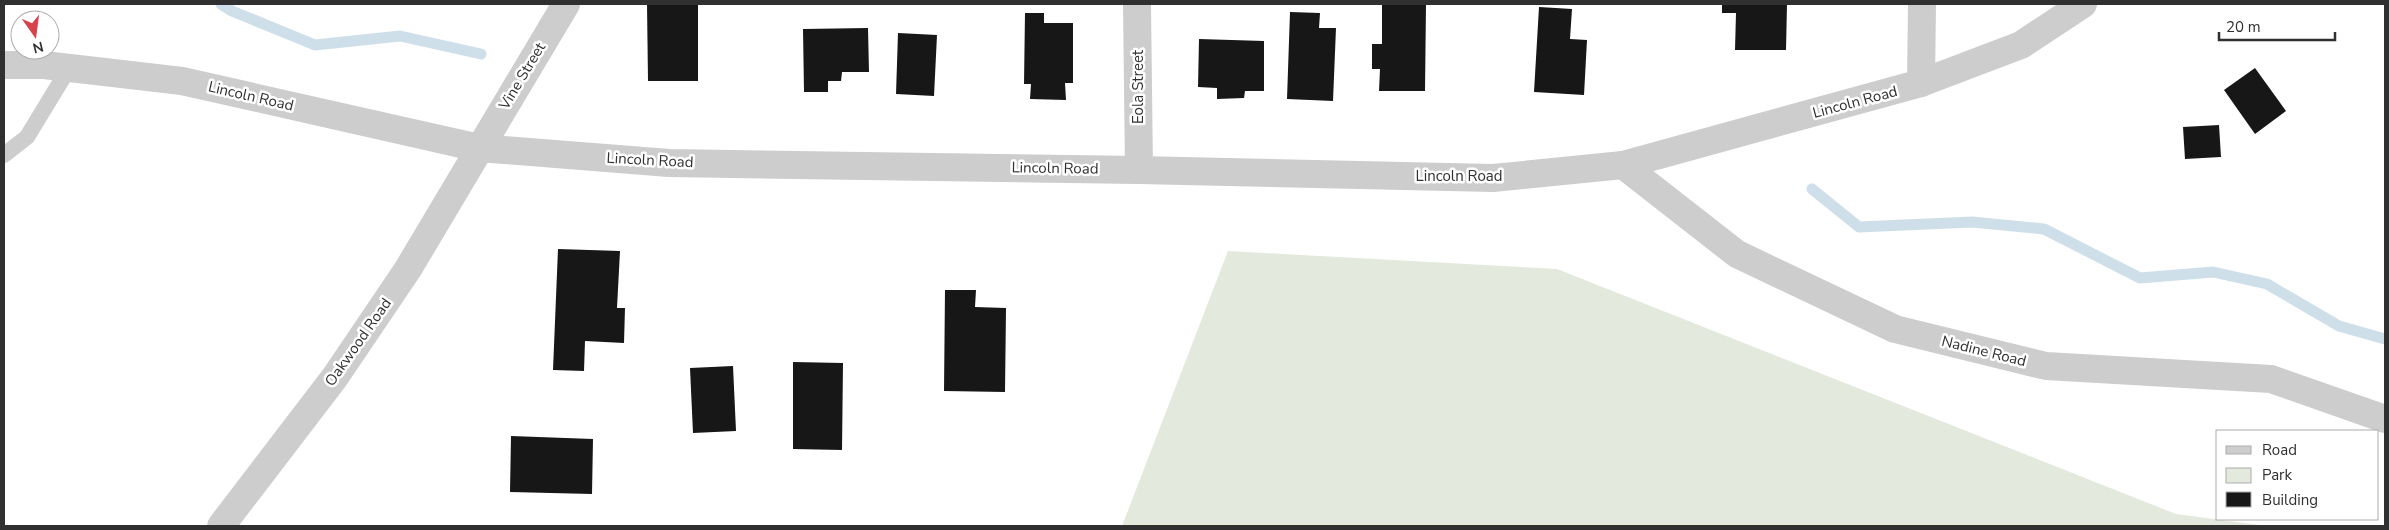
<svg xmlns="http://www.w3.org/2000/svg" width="2389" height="530" font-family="'Nunito Sans',sans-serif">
<rect width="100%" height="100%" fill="#fff"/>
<path fill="#e3e9dd" d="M1228,251l329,18 619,245 91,12h-1145z"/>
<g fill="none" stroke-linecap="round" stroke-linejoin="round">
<g stroke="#cedfea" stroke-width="11">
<path d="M221,4l11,7 83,34 85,-9 81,18"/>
<path d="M1812,189l47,38 113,-5 72,7 96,49 73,-6 54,12 72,42 46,13"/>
</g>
</g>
<g fill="#171717">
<path d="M647,4h51v77h-50z"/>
<path d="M1382,4h44l-1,87h-46l1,-22h-8v-25h10z"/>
<path d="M1722,4h65l-1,46h-51l1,-37h-14z"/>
<path d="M1539,7l33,2 -2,30 17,1 -3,55 -50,-3z"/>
<path d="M1290,12l30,1 -1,15h17l-3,73 -46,-2z"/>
<path d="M1025,13h19v10h29v60h-8l1,17 -36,-1 1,-15h-7z"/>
<path d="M868,28l1,44h-27l-1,9h-13v11h-24l-1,-63z"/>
<path d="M898,33l39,2 -3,61 -38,-2z"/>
<path d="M1199,39l65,2v50h-19l-1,7 -27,1v-11l-19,-1z"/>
<path d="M2255,68l31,43 -31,23 -31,-44z"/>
<path d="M2219,125l2,32 -36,2 -2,-32z"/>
<path d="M558,249l62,2 -3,57h8l-1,35 -39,-2 -1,30 -31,-1z"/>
<path d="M945,290h31l-1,17 31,1 -1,84 -61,-1z"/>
<path d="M793,362l50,1 -1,87 -49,-1z"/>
<path d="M733,366l3,65 -43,2 -3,-65z"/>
<path d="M511,436l82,3 -1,55 -82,-2z"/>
</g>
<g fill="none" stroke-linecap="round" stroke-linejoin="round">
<path stroke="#cdcdcd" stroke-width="16" d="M4,155l23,-18 42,-69"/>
<g stroke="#cdcdcd" stroke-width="28">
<path d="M1137,4l2,166"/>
<path d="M1921,83l1,-79"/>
<path d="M221,526l114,-149 73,-108 158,-265"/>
</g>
<g stroke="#cdcdcd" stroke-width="28">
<path d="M4,65h40l138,16 297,67 190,15 470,7 354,8 130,-13 298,-82 100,-38 62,-41"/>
<path d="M1623,165l114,89 158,75 151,37 225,13 114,40"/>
</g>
</g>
<g text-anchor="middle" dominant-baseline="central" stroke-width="5" stroke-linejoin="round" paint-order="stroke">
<g font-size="15" fill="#303030" stroke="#fff">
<text transform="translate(522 76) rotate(-59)">Vine Street</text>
<text transform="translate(1138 87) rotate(-90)">Eola Street</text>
<text transform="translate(251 96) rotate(13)">Lincoln Road</text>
<text transform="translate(1855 102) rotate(-15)">Lincoln Road</text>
<text transform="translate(650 160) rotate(3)">Lincoln Road</text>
<text transform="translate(1055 168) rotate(1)">Lincoln Road</text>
<text x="1459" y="176">Lincoln Road</text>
<text transform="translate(358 342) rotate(-55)">Oakwood Road</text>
<text transform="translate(1984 351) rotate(14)">Nadine Road</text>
</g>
</g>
<rect width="2389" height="530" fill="none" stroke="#303030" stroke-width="10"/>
<rect x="2216" y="430" width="162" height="90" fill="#ffffff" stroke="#acacac"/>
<rect x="2226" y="446" width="25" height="8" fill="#cdcdcd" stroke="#acacac"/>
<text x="2262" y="455" font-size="15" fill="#303030">Road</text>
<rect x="2226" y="468" width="25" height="15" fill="#e3e9dd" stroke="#acacac"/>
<text x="2262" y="480" font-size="15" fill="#303030">Park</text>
<rect x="2226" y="492" width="25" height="15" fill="#171717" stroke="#acacac"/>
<text x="2262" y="505" font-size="15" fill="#303030">Building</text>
<g transform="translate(35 35) rotate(166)"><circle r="24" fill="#ffffff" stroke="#acacac"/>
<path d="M0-4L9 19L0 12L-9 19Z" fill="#d7434c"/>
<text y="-8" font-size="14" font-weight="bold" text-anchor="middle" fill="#303030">N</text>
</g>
<path d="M2219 32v8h116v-8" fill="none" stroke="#303030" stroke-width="2.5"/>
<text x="2226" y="32" font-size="15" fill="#303030" stroke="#ffffff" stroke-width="4" paint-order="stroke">20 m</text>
</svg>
